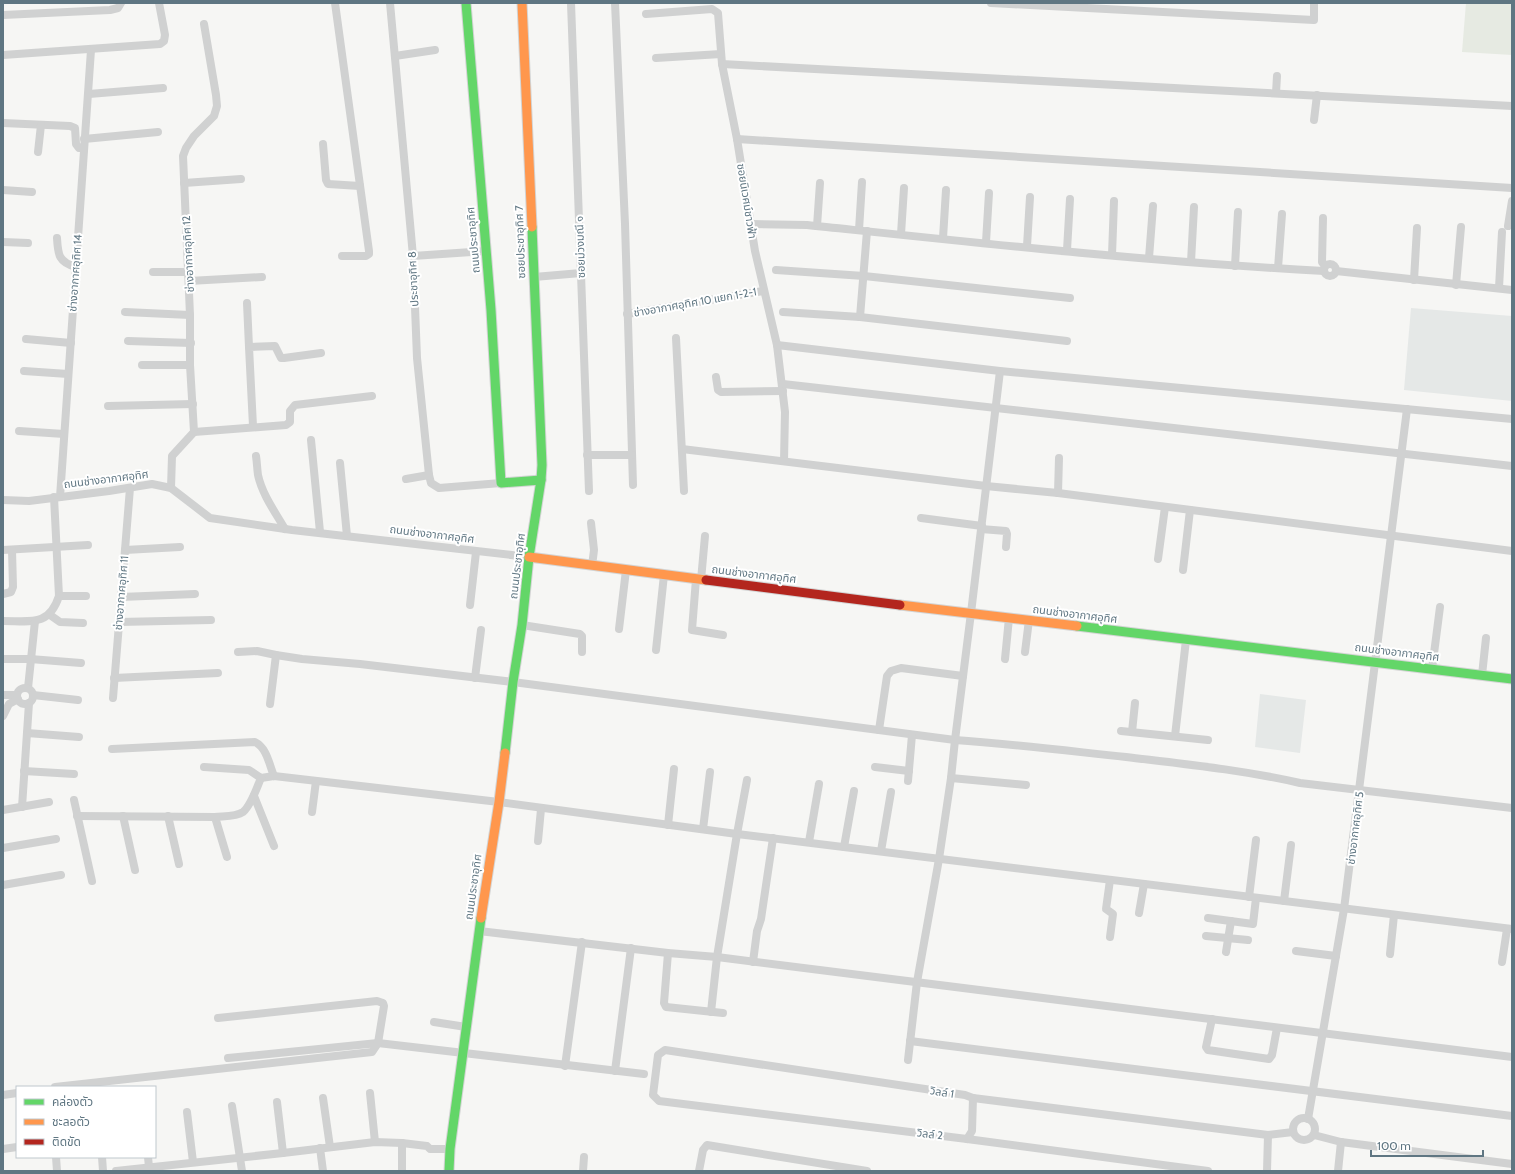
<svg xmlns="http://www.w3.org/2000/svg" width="1515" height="1174" font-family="Cabin,'Noto Sans Thai',sans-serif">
<rect width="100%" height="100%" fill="#f6f6f4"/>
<g fill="#e5e8e7">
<path d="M1411,308l101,8v85l-108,-11z"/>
<path d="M1260,694l46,6 -6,53 -45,-6z"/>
</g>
<path fill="#e6eae2" d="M1466,3h46v52l-50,-3z"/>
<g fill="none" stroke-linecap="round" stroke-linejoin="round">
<defs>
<g id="fast">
<path d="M466,3l25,307 10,173 40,-3"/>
<path d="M1077,626l435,53"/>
<path d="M505,753l8,-71 9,-57 7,-68 12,-77 1,-15 -10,-238"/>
<path d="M449,1171l1,-22 31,-231"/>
</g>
<g id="slow">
<path d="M522,3l10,224"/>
<path d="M529,557l177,23"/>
<path d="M900,605l177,21"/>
<path d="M481,918l18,-116 6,-49"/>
</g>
<path id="jam" d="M706,580l194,25"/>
</defs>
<use href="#fast" stroke="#d3d4d4" stroke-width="11"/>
<use href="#slow" stroke="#d3d4d4" stroke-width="11"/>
<use href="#jam" stroke="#d3d4d4" stroke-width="11"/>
<g stroke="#d0d1d1" stroke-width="8">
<path d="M335,3l34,248v3l-3,2h-24"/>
<path d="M390,3l23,253 4,102 12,117 2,8 8,5 62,-5"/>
<path d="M571,3l18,488"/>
<path d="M615,3l10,221 8,261"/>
<path d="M991,3l323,17v-17"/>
<path d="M646,14l66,-5 6,4 4,51 15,75 18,112 22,94 8,67 -1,49"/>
<path d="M3,15l107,-5 8,-2 3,-5"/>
<path d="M3,55l157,-11 4,-3 1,-6 -6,-32"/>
<path d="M395,56l40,-6"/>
<path d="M656,58l65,-4"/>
<path d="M722,64l790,42"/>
<path d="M1276,93l1,-17"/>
<path d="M89,94l74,-6"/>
<path d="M1314,120l3,-25"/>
<path d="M3,123l67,3 5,2 1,16 3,4h4"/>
<path d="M84,139l74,-7"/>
<path d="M737,139l775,49"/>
<path d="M323,144l3,36 2,4 32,2"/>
<path d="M38,152l3,-27"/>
<path d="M184,183l57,-4"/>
<path d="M3,190l29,2"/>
<path d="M1323,218l-1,44 3,4"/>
<path d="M751,224l56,1c172,18 344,37 517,46"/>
<path d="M817,226l3,-43"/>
<path d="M1508,226l4,-25"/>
<path d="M859,230l3,-48"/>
<path d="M901,234l3,-46"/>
<path d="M57,238c1,16 1,24 19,29"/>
<path d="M943,238l3,-48"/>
<path d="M3,242l25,1"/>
<path d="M986,242l3,-49"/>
<path d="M1027,246l3,-49"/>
<path d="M1067,250l3,-51"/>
<path d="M1112,255l2,-54"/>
<path d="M413,256l73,-5"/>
<path d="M1149,258l4,-52"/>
<path d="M1191,262l3,-55"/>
<circle cx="1330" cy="270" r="6"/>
<path d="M1235,266l3,-54"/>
<path d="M1278,268l4,-54"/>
<path d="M776,270l88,6 206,22"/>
<path d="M1336,271l176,19"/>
<path d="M153,272h36"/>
<path d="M534,277l47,-4"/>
<path d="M1414,280l3,-52"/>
<path d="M189,281l73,-4"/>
<path d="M1456,285l5,-58"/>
<path d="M1499,288l3,-56"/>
<path d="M247,303l2,44"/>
<path d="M125,312l65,3"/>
<path d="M783,312l77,5 207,24"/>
<path d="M627,314l136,-23"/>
<path d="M860,317l7,-86"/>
<path d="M676,338l8,153"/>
<path d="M26,339l45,4"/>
<path d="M128,341l63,2"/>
<path d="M777,345l223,26 512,48"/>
<path d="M142,365h48"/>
<path d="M24,371l44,3"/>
<path d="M716,377l2,13 3,2 62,-1"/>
<path d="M783,384l729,82"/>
<path d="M108,406l85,-2"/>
<path d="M253,426l-4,-79 26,-1 6,12h3l37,-5"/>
<path d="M19,431l45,3"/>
<path d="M194,432l92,-7 4,-3v-11l5,-6 77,-9"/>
<path d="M311,440l9,92"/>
<path d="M682,449l304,37 72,7 454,58"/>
<path d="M587,455h45"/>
<path d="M256,456c1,6 1,12 2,19 4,19 17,37 27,54"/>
<path d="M340,463l7,73"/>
<path d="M406,479l23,-4"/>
<path d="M171,488l1,-32 22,-24 -4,-67v-50l-7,-159 3,-8 8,-12 20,-20 3,-10 -1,-11 -12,-71"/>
<path d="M1058,493l1,-35"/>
<path d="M54,497l5,99h27"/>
<path d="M60,497l31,-447"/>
<path d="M3,500l26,1 80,-10 43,-7 19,4 39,30 82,12 237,27"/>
<path d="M921,518l61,8"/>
<path d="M591,523l3,27 -2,16"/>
<path d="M981,529l25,2 1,3 -1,13"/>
<path d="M3,550l85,-5"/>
<path d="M125,550l55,-3"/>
<path d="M1158,559l7,-52"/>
<path d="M1183,570l7,-60"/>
<path d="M696,579l-4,51 31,5"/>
<path d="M701,580l4,-44"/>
<path d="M3,594l8,-2 2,-5 -1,-37"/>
<path d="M121,597l74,-3"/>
<path d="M470,605l6,-53"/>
<path d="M50,615l10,7 23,1"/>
<path d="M3,621c27,0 46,6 56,-25"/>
<path d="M119,622l92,-2"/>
<path d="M522,625l58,9 2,2v16"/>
<path d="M619,629l7,-59"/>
<path d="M656,650l8,-75"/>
<path d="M238,652l19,-1 19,4 26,4 58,5 153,18 442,58c57,4 114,11 171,17 58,7 117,13 174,26l212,25"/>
<path d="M1025,652l4,-32"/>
<path d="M3,659h27l51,4"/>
<path d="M1005,659l4,-41"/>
<path d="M1432,669l8,-62"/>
<path d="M1482,675l4,-37"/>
<path d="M114,678l104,-5"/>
<path d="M475,678l6,-48"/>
<path d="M28,688l7,-67"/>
<circle cx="25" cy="696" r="8"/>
<path d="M3,695h14"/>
<path d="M33,695l45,5"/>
<path d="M113,698l17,-210"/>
<path d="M270,704l6,-49"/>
<path d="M3,716l6,-12 9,-5"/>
<path d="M879,730l8,-54 4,-5 10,-3 62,8"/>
<path d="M1121,731l87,9"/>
<path d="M1132,732l3,-29"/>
<path d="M27,733l52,4"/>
<path d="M1175,736l11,-96"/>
<path d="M112,749l143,-7c12,6 14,22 19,34"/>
<path d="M204,767l45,3 12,8 13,-2 225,26 238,32 775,95"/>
<path d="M875,767l34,4"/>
<path d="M24,771l50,3"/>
<path d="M951,778l75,7"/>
<path d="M908,781l4,-46"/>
<path d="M254,796l20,50"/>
<path d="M74,800l18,81"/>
<path d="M22,807l7,-104"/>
<path d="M3,810l46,-8"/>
<path d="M312,812l4,-31"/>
<path d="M77,816l138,1c8,-1 21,0 28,-5 8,-6 14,-25 18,-34"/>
<path d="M123,816l12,54"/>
<path d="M168,816l11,48"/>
<path d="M215,817l12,40"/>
<path d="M668,825l6,-56"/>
<path d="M703,829l7,-57"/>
<path d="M538,841l3,-32"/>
<path d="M809,842l10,-58"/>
<path d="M844,847l10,-56"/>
<path d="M3,848l53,-9"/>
<path d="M881,851l10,-59"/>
<path d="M1110,880l-4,29 7,5 -3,23"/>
<path d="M3,885l58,-10"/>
<path d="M1249,897l7,-57"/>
<path d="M1284,901l7,-56"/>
<path d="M1139,913l5,-29"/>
<path d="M1208,918l45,6 3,-26"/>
<path d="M479,931l189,22 49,4 795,100"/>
<path d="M1206,936l42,4"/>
<path d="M1296,951l40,5"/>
<path d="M1226,952l5,-31"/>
<path d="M668,953l-4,50 2,4 57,6"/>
<path d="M1390,954l4,-39"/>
<path d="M753,962l4,-31 4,-12 12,-81"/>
<path d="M1502,962l5,-33"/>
<path d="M711,1012l6,-55 20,-123 10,-54"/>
<path d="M1212,1019l-6,28 2,3 61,9 3,-4 5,-27"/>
<path d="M434,1022l32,5"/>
<path d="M910,1041l602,75"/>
<path d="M228,1058l150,-15 266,31"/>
<path d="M908,1060l9,-78 22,-123 12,-81 4,-38 16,-127 29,-242"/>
<path d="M565,1066l17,-124"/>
<path d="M615,1071l16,-123"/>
<path d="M55,1087l317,-35 6,-9 6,-37 -1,-3 -6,-2 -159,17"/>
<path d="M370,1093l5,49"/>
<path d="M3,1095l14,-2"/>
<path d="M323,1098l7,49"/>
<path d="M277,1102l6,51"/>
<path d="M232,1106l10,65"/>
<path d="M187,1112l6,50"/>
<circle cx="1304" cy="1129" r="11"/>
<path d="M1308,1119l36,-210 63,-500"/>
<path d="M1314,1135l27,7 171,22"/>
<path d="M967,1139l5,-8 1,-33"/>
<path d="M320,1148l3,23"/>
<path d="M3,1149l14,-2"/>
<path d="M56,1157l1,14"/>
<path d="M102,1157l1,14"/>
<path d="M148,1157l1,10"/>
<path d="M116,1171l167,-18 92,-11 27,1 25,3 3,3h20"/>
<path d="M402,1171v-28"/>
<path d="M583,1171l1,-14"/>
<path d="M699,1171l4,-21 4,-5 160,26"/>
<path d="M1208,1171l-241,-32 -308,-38 -6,-6 5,-40 7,-5 300,45 8,3 295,37 25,-3"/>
<path d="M1267,1171l1,-36"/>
<path d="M1338,1171l3,-29"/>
</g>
<use href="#fast" stroke="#63d668" stroke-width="9"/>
<use href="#slow" stroke="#ff974d" stroke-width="9"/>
<use href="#jam" stroke="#b3261e" stroke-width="9"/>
</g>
<g text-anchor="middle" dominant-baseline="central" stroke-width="4" stroke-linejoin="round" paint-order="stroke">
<g font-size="11" fill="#5f7682" stroke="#fff">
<text transform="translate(747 201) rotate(81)">ซอยนิเวศม์ชาวฟ้า</text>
<text transform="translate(473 240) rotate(-95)">ถนนประชาอุทิศ</text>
<text transform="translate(520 242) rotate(-92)">ซอยประชาอุทิศ 7</text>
<text transform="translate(580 247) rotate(-92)">ซอยม่วงมณี ๑</text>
<text transform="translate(188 254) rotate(-93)">ช่างอากาศอุทิศ 12</text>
<text transform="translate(75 273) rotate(-86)">ช่างอากาศอุทิศ 14</text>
<text transform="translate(413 279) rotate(-93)">ประชาอุทิศ 8</text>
<text transform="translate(695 302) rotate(-10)">ช่างอากาศอุทิศ 10 แยก 1-2-1</text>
<text transform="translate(106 479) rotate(-7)">ถนนช่างอากาศอุทิศ</text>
<text transform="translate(432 534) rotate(7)">ถนนช่างอากาศอุทิศ</text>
<text transform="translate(517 566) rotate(-83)">ถนนประชาอุทิศ</text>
<text transform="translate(754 574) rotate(7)">ถนนช่างอากาศอุทิศ</text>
<text transform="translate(121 593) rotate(-85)">ช่างอากาศอุทิศ 11</text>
<text transform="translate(1075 614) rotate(7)">ถนนช่างอากาศอุทิศ</text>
<text transform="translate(1397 652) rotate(7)">ถนนช่างอากาศอุทิศ</text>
<text transform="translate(1355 828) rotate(-83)">ช่างอากาศอุทิศ 5</text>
<text transform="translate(473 887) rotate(-82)">ถนนประชาอุทิศ</text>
<text transform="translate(942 1092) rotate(9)">วิลล์ 1</text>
<text transform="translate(930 1134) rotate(7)">วิลล์ 2</text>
</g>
</g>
<rect width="1515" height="1174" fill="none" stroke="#5f7682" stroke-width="8"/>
<rect x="16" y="1086" width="140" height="72" fill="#ffffff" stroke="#bfc8cd"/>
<rect x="24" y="1099" width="20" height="6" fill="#63d668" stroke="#bfc8cd"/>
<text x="52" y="1106" font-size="12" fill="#5f7682">คล่องตัว</text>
<rect x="24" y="1119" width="20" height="6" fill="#ff974d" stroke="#bfc8cd"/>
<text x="52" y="1126" font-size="12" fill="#5f7682">ชะลอตัว</text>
<rect x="24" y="1139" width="20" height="6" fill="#b3261e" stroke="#bfc8cd"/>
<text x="52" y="1146" font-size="12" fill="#5f7682">ติดขัด</text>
<path d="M1371 1150v6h112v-6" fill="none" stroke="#5f7682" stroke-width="2"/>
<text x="1377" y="1150" font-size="12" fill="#5f7682" stroke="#ffffff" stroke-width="3" paint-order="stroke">100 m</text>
</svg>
